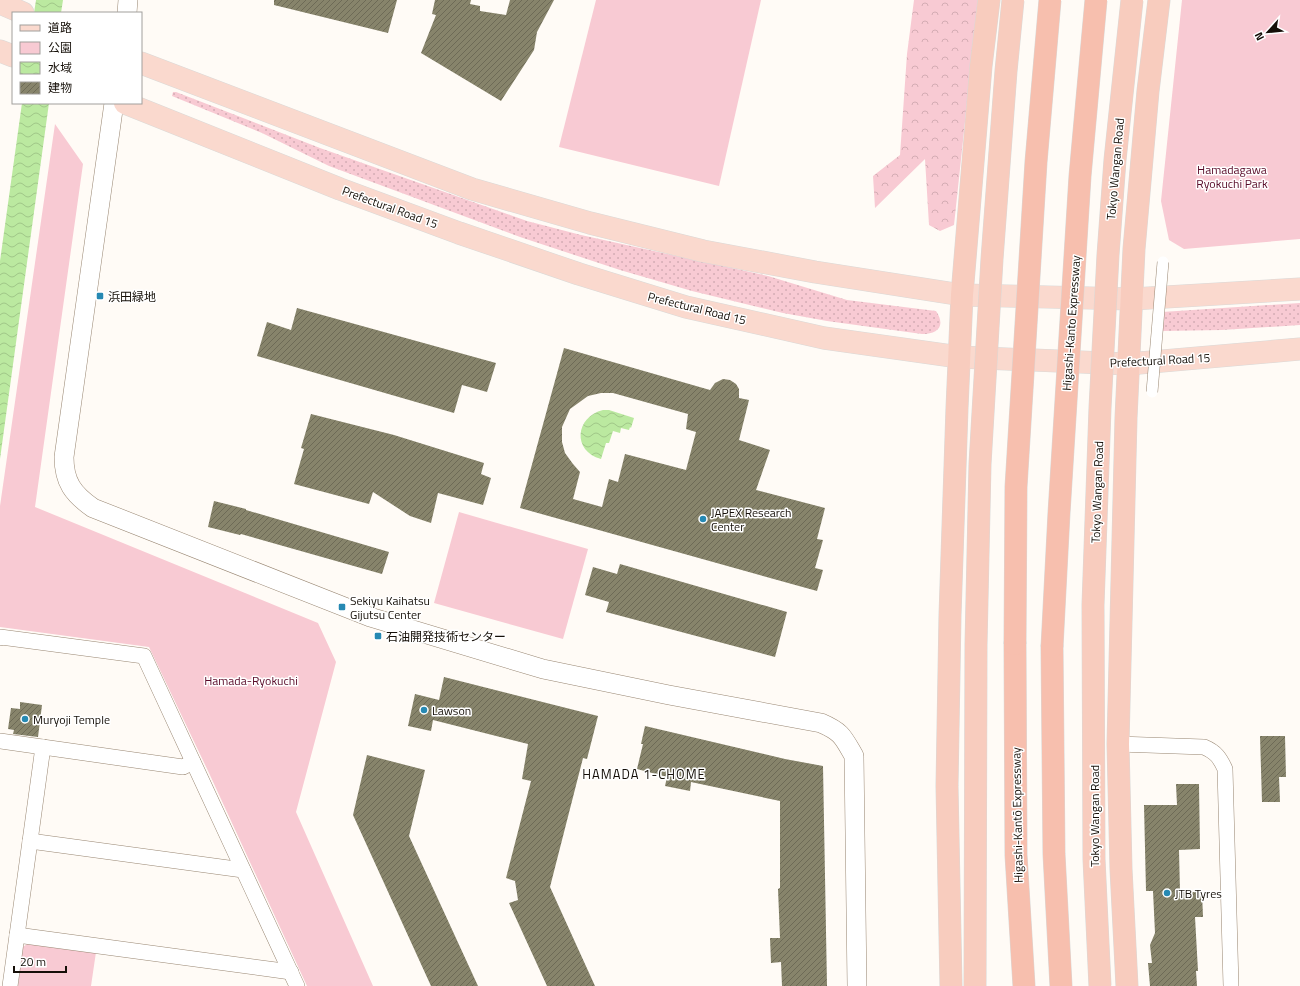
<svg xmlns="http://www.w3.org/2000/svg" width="1300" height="986" font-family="'Titillium Web','Noto Sans JP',sans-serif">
<defs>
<pattern id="grass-dots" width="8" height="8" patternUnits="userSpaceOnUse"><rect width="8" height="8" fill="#f8cad3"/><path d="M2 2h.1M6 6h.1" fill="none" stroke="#d4acb4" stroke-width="1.8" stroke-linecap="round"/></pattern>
<pattern id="forest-crowns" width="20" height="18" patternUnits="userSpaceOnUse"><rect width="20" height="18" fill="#f8cad3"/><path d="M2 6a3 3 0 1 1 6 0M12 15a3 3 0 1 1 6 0" fill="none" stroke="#d4acb4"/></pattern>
<pattern id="water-waves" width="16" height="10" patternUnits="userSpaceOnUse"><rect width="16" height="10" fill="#bbe9a0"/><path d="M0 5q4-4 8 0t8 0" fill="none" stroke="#a0c788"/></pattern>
<pattern id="building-hatch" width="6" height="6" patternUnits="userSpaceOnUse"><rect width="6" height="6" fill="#87846b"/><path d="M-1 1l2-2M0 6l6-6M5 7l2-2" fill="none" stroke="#6d6a56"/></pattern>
</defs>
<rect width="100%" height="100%" fill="#fffbf6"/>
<g fill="url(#grass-dots)">
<path d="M173,92h3l144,56 207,73 54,14 187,41 79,24 89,11c10,15 2,23 -14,23l-95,-13 -44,-8 -91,-22 -72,-21 -100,-33 -191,-71 -67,-33 -90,-37z"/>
<path d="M1300,303v22l-78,5 -61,1 1,-19z"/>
</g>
<path fill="url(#forest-crowns)" d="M914,0h64l-24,225 -14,6 -11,-6 -4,-66 -50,49 -2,-32 27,-21 7,-101z"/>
<g fill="#f8cad3">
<path d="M596,0h165l-42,186 -160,-39z"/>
<path d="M1182,0h118v239l-116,10 -15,-9 -8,-39z"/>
<path d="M55,124l28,40 -48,343 283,116 18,39 -40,150 77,174h-66l-98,-213 -60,-126 -149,-20v-121z"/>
<path d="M459,512l129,37 -25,90 -129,-36z"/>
<path d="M31,941l65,11 -5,34h-73l5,-39z"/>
</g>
<g fill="url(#water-waves)">
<path d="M36,0h27l-2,13h-27z"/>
<path d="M22,103h27l-49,356v-198z"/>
<path d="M603,410h6l25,8 -3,10 -1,-1 -1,3 -8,-2 -1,5 -7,-2 -4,12h-3l-5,16c-29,-8 -26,-42 2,-49z"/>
</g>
<g fill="url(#building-hatch)" fill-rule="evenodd">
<path d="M274,0h123l-9,33 -114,-28z"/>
<path d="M435,0h36l-1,4 10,2v5l26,4 4,-15h44l-17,32 -3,18 -33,51 -80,-48 15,-38 -4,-1z"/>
<path d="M297,308l199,55 -9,29 -25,-7 -8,28 -197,-57 10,-34 24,8z"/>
<path d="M564,348l146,42 5,-7 8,-4 7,1 6,4 3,5v9l10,2 -10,40 31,10 -14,40 69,18 -8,31 6,1 -8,28 8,2 -6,21 -297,-83zM601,393h12l75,21 -2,15 10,3 -10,38 -61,-16 -7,28 -9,-3 -7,28 -29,-8 7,-27 -7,-8 -8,-11 -3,-11v-15l8,-18 18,-13z"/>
<path d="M311,414l83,21 90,28 -3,11 10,4 -8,27 -45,-12 -7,30 -21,-7 -37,-24 -4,12 -75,-20 10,-35 -3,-1z"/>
<path d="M214,501l32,8v1l143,42 -7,22 -141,-40 -1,1 -32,-8z"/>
<path d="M620,564l167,48 -12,45 -169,-45 3,-10 -24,-7 8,-28 24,7z"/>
<path d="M444,677l154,39 -11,43 -4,-1 -33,129 45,99h-48l-38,-83 9,-3 -3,-19 -9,-3 25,-97 -9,-2 6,-35 -95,-24 -2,11 -23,-5 7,-32 24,6z"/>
<path d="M20,702l22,3 -4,32 -25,-3 1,-4 -6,-1 3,-21 9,1z"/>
<path d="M645,726l140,33 38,7 4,220h-45l-1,-24 -10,1 -1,-25h10l-2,-49 2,-1v-87l-89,-19 -1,9 -25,-5 2,-9 -30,-8 6,-25h-2z"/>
<path d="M1260,736h25l1,41h-7l1,25h-18z"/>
<path d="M367,755l58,15 -16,66 69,150h-47l-78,-171z"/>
<path d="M1176,784h23l1,65 -21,1 1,42h22l1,25h-8l3,54h-2l1,15h-47l-2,-23h4l-2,-18 5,-12 -2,-42h-7l-2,-86h33z"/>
</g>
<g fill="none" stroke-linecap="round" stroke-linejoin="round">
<defs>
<g id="minor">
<path d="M0,638v-1l144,19 153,330"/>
<path d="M0,741l183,26 10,-5"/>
<path d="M1118,744l86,3c12,5 16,11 21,22l6,217"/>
<path d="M30,841l213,29"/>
<path d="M17,935l274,37"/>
<path d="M10,986l33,-239"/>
</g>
<g id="tertiary">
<path d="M127,13l1,-13"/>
<path d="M114,103l-50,354c0,25 9,37 29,51l277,109 173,52 126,26 152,28c21,9 22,14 33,33l3,230"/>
</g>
<g id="primary">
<path d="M0,3l23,10"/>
<path d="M0,51l13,5"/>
<path d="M141,63l331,126 118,34 113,28 112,21 147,23 170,4 168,-10"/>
<path d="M125,103l215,86 119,44 120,41 107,33 138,31 135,19 169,7 172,-15"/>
</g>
<g id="trunk">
<path d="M951,986l-4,-200 3,-171 7,-207 5,-113 19,-229 8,-66"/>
<path d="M1127,986l-6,-117 -3,-125 8,-326 8,-169 14,-158 11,-91"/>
</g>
<g id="motorway">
<path d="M1015,644l1,211 8,131"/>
<path d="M1052,647l2,207 7,132"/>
</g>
</defs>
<use href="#minor" stroke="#998773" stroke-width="16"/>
<use href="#tertiary" stroke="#998773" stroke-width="20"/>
<use href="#primary" stroke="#dad9d7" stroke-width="23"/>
<use href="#trunk" stroke="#dad9d7" stroke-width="23"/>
<use href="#motorway" stroke="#dad9d7" stroke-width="23"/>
<use href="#minor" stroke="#fff" stroke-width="15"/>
<use href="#tertiary" stroke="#fff" stroke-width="19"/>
<use href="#primary" stroke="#fad9ce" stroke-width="22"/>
<use href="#trunk" stroke="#f8ccbe" stroke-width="22"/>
<use href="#motorway" stroke="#f7bfae" stroke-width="22"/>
<defs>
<path id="pedestrian-bridge" d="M1152,392l11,-130"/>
<g id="trunk-bridge">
<path d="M975,986l1,-341 4,-181 12,-205 14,-188 7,-71"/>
<path d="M1100,986l-6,-127 -1,-254 7,-197 8,-153 7,-95 17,-160"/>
</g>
<g id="motorway-bridge">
<path d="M1015,644l1,-157 20,-325 14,-162"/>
<path d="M1052,647l7,-134 21,-337 16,-176"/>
</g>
</defs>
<use href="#pedestrian-bridge" stroke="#998773" stroke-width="12" stroke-linecap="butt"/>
<use href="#trunk-bridge" stroke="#dad9d7" stroke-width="23" stroke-linecap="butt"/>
<use href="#motorway-bridge" stroke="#dad9d7" stroke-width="23" stroke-linecap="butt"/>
<use href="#pedestrian-bridge" stroke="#fff" stroke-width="11"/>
<use href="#trunk-bridge" stroke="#f8ccbe" stroke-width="22"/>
<use href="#motorway-bridge" stroke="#f7bfae" stroke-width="22"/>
</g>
<g fill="#2689b3" stroke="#fff" stroke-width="1.5">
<rect x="96" y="292" width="8" height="8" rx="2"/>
<circle cx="703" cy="519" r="4"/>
<rect x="338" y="603" width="8" height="8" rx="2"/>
<rect x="374" y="632" width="8" height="8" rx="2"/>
<circle cx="424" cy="710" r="4"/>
<circle cx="25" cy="719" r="4"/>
<circle cx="1167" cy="893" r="4"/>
</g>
<g text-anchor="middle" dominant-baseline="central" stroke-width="3" stroke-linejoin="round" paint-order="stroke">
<g font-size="12" fill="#150f08" stroke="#fff">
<text transform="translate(1115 169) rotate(-85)">Tokyo Wangan Road</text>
<text transform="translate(390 207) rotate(20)">Prefectural Road 15</text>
<text transform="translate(697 308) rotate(14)">Prefectural Road 15</text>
<text transform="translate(1071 323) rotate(-86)">Higashi-Kanto Expressway</text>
<text transform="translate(1160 360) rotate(-3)">Prefectural Road 15</text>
<text transform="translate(1097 492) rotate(-88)">Tokyo Wangan Road</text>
<text transform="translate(1017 815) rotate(-91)">Higashi-Kantō Expressway</text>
<text transform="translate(1094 816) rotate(-90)">Tokyo Wangan Road</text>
</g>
<g font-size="12" fill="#580a28" stroke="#fff">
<text x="1232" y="169">Hamadagawa<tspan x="1232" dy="14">Ryokuchi Park</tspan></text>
<text x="251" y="680">Hamada-Ryokuchi</text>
</g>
<g font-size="12" fill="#150f08" stroke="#fff" text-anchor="start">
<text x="108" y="296">浜田緑地</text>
<text x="711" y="512">JAPEX Research<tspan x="711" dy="14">Center</tspan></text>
<text x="350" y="600">Sekiyu Kaihatsu<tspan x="350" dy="14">Gijutsu Center</tspan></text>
<text x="386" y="636">石油開発技術センター</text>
<text x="432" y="710">Lawson</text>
<text x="33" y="719">Muryoji Temple</text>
<text x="1175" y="893">JTB Tyres</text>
</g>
<g font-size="13" letter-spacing="1" fill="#150f08" stroke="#fff">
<text x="644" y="774">HAMADA 1-CHOME</text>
</g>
</g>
<rect x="12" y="12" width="130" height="92" fill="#ffffff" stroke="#a19f9c"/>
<rect x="20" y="25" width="20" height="6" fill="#fad9ce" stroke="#a19f9c"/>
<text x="48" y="32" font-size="12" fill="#150f08">道路</text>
<rect x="20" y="42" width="20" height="12" fill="#f8cad3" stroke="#a19f9c"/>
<text x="48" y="52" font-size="12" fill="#150f08">公園</text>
<rect x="20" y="62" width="20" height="12" fill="url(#water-waves)" stroke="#a19f9c"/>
<text x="48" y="72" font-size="12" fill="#150f08">水域</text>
<rect x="20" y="82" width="20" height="12" fill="url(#building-hatch)" stroke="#a19f9c"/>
<text x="48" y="92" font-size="12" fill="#150f08">建物</text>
<g transform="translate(1268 32) rotate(243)" stroke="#ffffff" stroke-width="3" paint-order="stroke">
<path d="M0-3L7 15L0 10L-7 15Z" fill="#150f08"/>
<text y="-6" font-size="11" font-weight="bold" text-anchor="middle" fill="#150f08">N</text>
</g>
<path d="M14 966v6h52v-6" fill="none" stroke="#150f08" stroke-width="2"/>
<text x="20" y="966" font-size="12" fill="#150f08" stroke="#ffffff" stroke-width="3" paint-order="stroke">20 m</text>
</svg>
